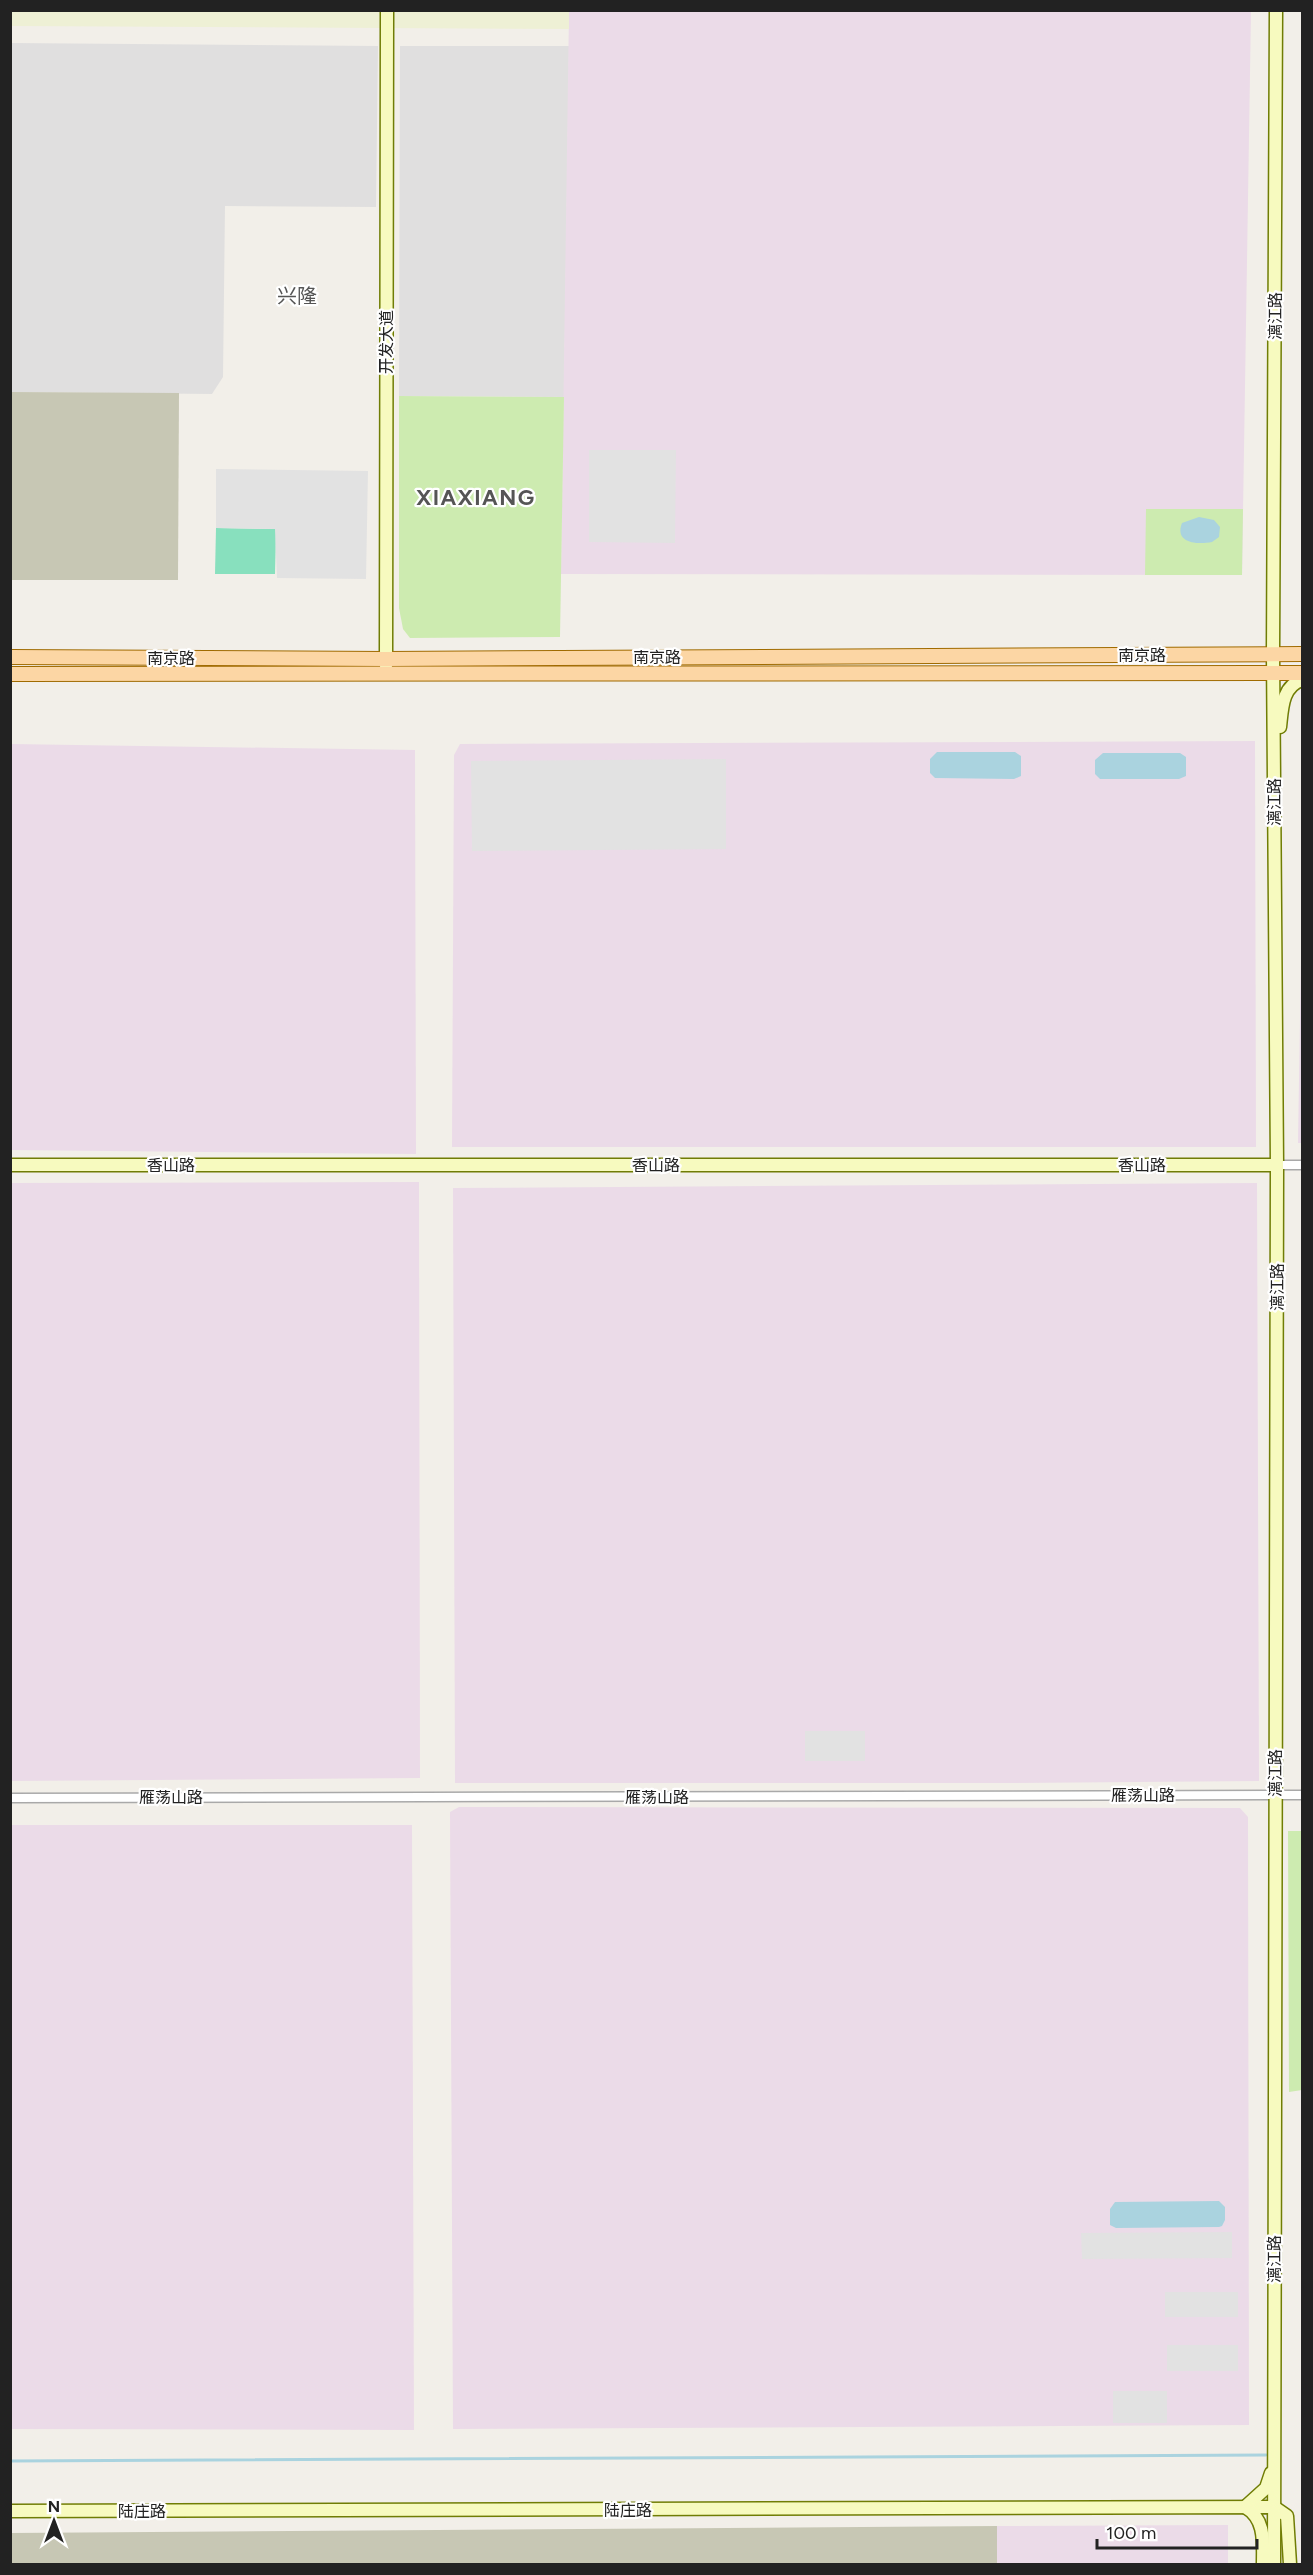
<svg xmlns="http://www.w3.org/2000/svg" width="1313" height="2575" font-family="Figtree,'Noto Sans SC',sans-serif">
<rect width="100%" height="100%" fill="#f2efe9"/>
<g fill="#e0dfdf">
<path d="M11,43l367,3 -2,161 -151,-1 -2,171 -11,17 -201,-2z"/>
<path d="M400,46h169l-5,351 -165,-1z"/>
</g>
<g fill="#ebdbe8">
<path d="M569,11h682l-9,564 -681,-1z"/>
<path d="M1255,741l1,406h-804l2,-392 6,-11z"/>
<path d="M11,744l404,6 1,404 -405,-4z"/>
<path d="M1302,894v249h-4z"/>
<path d="M419,1182l1,596 -409,3v-598z"/>
<path d="M1257,1183l2,598 -249,2h-555l-2,-595z"/>
<path d="M459,1807l781,1 8,9 1,608 -796,4 -3,-617z"/>
<path d="M11,1825h401l2,605 -403,-1z"/>
<path d="M1228,2525v39h-231v-38z"/>
</g>
<g fill="#c7c7b4">
<path d="M11,392l168,1 -1,187h-167z"/>
<path d="M997,2526v38h-987l1,-31z"/>
</g>
<path fill="#eef0d5" d="M11,10l558,1v18l-558,-3z"/>
<g fill="#cdebb0">
<path d="M399,396l165,1 -4,240 -150,1 -7,-9 -4,-21z"/>
<path d="M1146,509h97l-1,66h-97z"/>
<path d="M1288,1831h14v259l-13,2z"/>
</g>
<path fill="#88e0be" d="M216,528l60,1 -1,45h-60z"/>
<g fill="#e2e2e2">
<path d="M589,450h87l-1,93 -86,-1z"/>
<path d="M216,469l152,2 -2,108 -89,-1 -2,-49 -59,-1z"/>
<path d="M726,759v90l-254,2 -1,-90z"/>
<rect x="805" y="1731" width="60" height="30"/>
<path d="M1232,2232v26l-150,1 -1,-26z"/>
<rect x="1165" y="2292" width="73" height="25"/>
<rect x="1167" y="2345" width="71" height="26"/>
<rect x="1113" y="2391" width="54" height="32"/>
</g>
<g fill="#aad3df">
<path d="M1199,517l15,3 6,7 -1,10 -7,5c-15,3 -38,1 -30,-19z"/>
<path d="M937,752h78l6,4v20l-7,3 -79,-1 -5,-5v-14z"/>
<path d="M1103,753h77l6,4v19l-7,3h-79l-5,-5v-14z"/>
<path d="M1219,2201l6,6v13l-3,6 -3,1 -103,1 -6,-3v-16l5,-7z"/>
</g>
<g fill="none" stroke-linecap="round" stroke-linejoin="round">
<path stroke="#aad3df" stroke-width="3" d="M10,2461l1256,-6"/>
<defs>
<g id="street">
<path d="M1277,1165h25"/>
<path d="M10,1798l1292,-3"/>
</g>
<g id="secondary">
<path d="M386,666l1,-656"/>
<path d="M1280,727c2,-18 2,-41 22,-47"/>
<path d="M10,1165h1267"/>
<path d="M1245,2507c21,12 18,36 18,57"/>
<path d="M1245,2507l21,-19 5,-15"/>
<path d="M10,2511l1264,-4 13,9 3,48"/>
<path d="M1274,2564l3,-1399 -4,-511 3,-644"/>
</g>
<g id="primary">
<path d="M10,657l376,2 916,-5"/>
<path d="M10,674l1292,-1"/>
</g>
</defs>
<use href="#street" stroke="#a9a9a9" stroke-width="11"/>
<use href="#secondary" stroke="#707d05" stroke-width="15"/>
<use href="#primary" stroke="#a06b00" stroke-width="16"/>
<use href="#street" stroke="#fff" stroke-width="8"/>
<use href="#secondary" stroke="#f7fabf" stroke-width="12"/>
<use href="#primary" stroke="#fcd6a4" stroke-width="14"/>
</g>
<g text-anchor="middle" dominant-baseline="central" stroke-width="4.5" stroke-linejoin="round" paint-order="stroke">
<g font-size="16" fill="#222" stroke="#fff">
<text transform="translate(1275 316) rotate(-90)">漓江路</text>
<text transform="translate(386 342) rotate(-90)">开发大道</text>
<text x="1142" y="655">南京路</text>
<text x="657" y="657">南京路</text>
<text x="171" y="658">南京路</text>
<text transform="translate(1274 802) rotate(-90)">漓江路</text>
<text x="171" y="1165">香山路</text>
<text x="656" y="1165">香山路</text>
<text x="1142" y="1165">香山路</text>
<text transform="translate(1277 1287) rotate(-90)">漓江路</text>
<text transform="translate(1275 1773) rotate(-90)">漓江路</text>
<text x="1143" y="1795">雁荡山路</text>
<text x="171" y="1797">雁荡山路</text>
<text x="657" y="1797">雁荡山路</text>
<text transform="translate(1274 2259) rotate(-90)">漓江路</text>
<text x="628" y="2510">陆庄路</text>
<text x="142" y="2511">陆庄路</text>
</g>
<g font-size="20" fill="#555" stroke="#fff">
<text x="297" y="296">兴隆</text>
</g>
<g font-size="22" font-weight="bold" letter-spacing="1.5" fill="#555" stroke="#fff">
<text x="476" y="497">XIAXIANG</text>
</g>
</g>
<rect width="1313" height="2575" fill="none" stroke="#222222" stroke-width="24"/>
<g transform="translate(54 2521)" stroke="#ffffff" stroke-width="4.5" paint-order="stroke">
<path d="M0-4.5L10 22L0 15L-10 22Z" fill="#222222"/>
<text y="-9" font-size="16" font-weight="bold" text-anchor="middle" fill="#222222">N</text>
</g>
<path d="M1097 2539v9h160v-9" fill="none" stroke="#222222" stroke-width="3"/>
<text x="1106" y="2539" font-size="18" fill="#222222" stroke="#ffffff" stroke-width="4.5" paint-order="stroke">100 m</text>
</svg>
